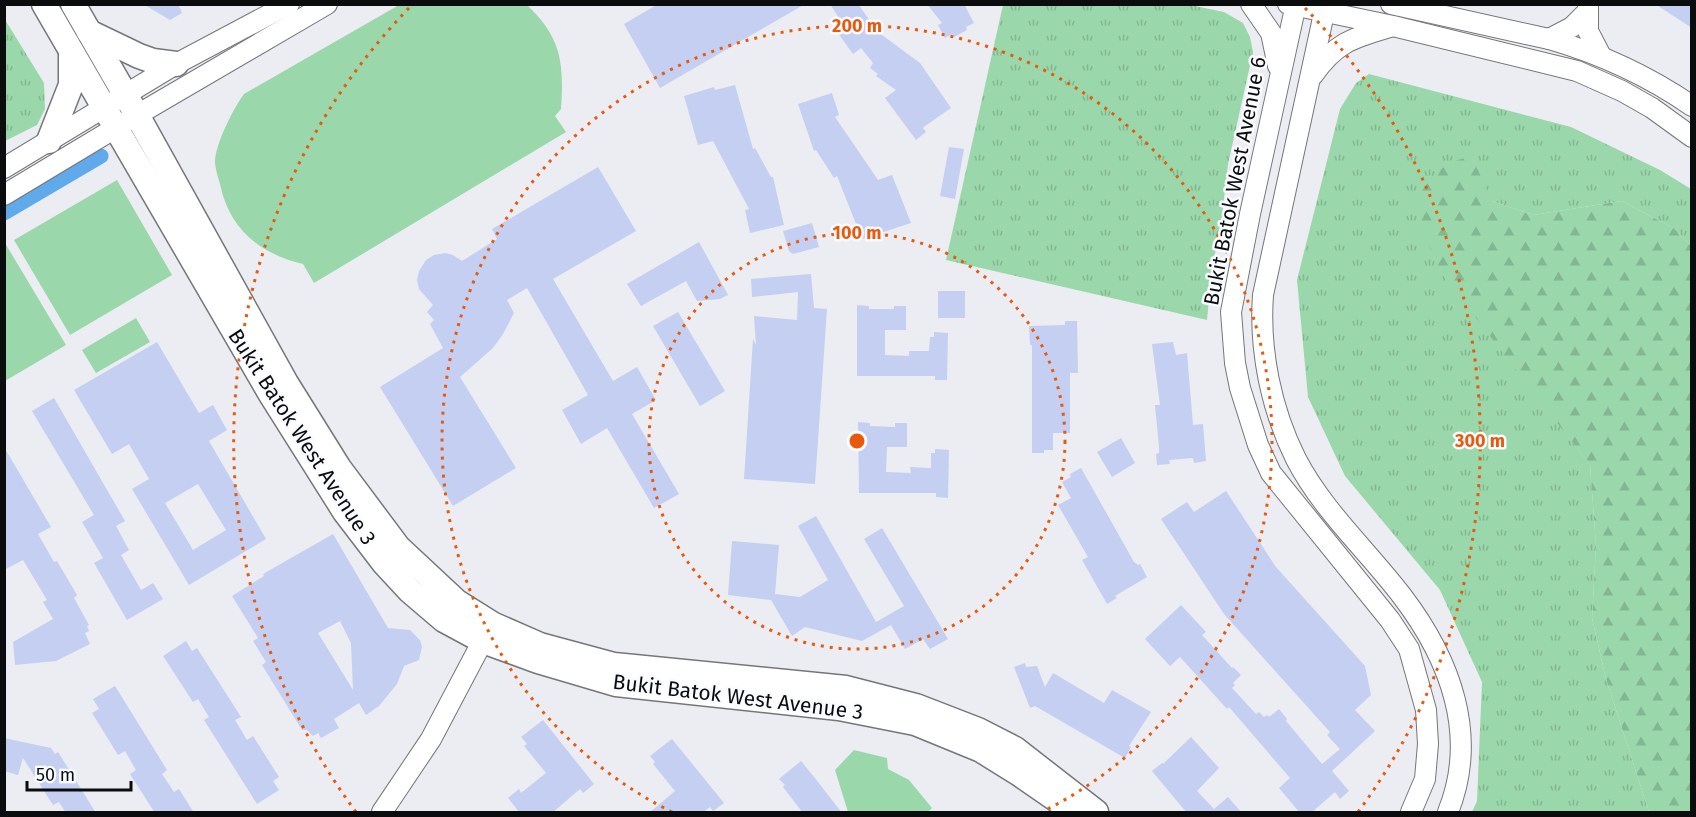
<svg xmlns="http://www.w3.org/2000/svg" width="1696" height="817" font-family="'Fira Sans',sans-serif">
<defs>
<pattern id="grass-tufts" width="24" height="20" patternUnits="userSpaceOnUse" patternTransform="scale(1.5)"><rect width="24" height="20" fill="#9ad7aa"/><path d="M3 7l-1-3M5 7V3M7 7l1-3M15 17l-1-3M17 17v-4M19 17l1-3" fill="none" stroke="#83b791"/></pattern>
<pattern id="forest-firs" width="22" height="20" patternUnits="userSpaceOnUse" patternTransform="scale(1.5)"><rect width="22" height="20" fill="#9ad7aa"/><path d="M5 1l3.5 6h-7zM16 11l3.5 6h-7z" fill="#83b791"/></pattern>
</defs>
<rect width="100%" height="100%" fill="#ecedf2"/>
<g fill="url(#grass-tufts)">
<path d="M1003,5h187l34,7 19,11 7,14 3,15 -25,112 -7,60 -9,45 -5,51 -261,-60z"/>
<path d="M4,18l40,65 1,26 -8,16 -32,16z"/>
<path d="M1369,74l202,53 89,43 31,19v57l-16,-17 -53,-28 -89,14 -41,-14 53,205 45,59 6,80 -4,73 14,61 43,133h-177l5,-11 5,-119 -42,-92 -95,-114 -37,-79 -11,-117 43,-171 16,-26z"/>
</g>
<path fill="url(#forest-firs)" d="M1472,157l20,44 41,14 89,-14 53,28 16,17v566h-42l-43,-133 -14,-61 4,-73 -6,-80 -152,-196 -16,-42 -2,-34c17,-21 23,-32 52,-36z"/>
<g fill="#9ad7aa">
<path d="M399,5h128c35,33 37,59 34,104l-6,7 11,16 -252,151 -11,-19c-43,-10 -74,-35 -83,-80 -2,-7 -5,-16 -5,-23 1,-18 18,-52 29,-67z"/>
<path d="M117,180l55,95 -102,60 -56,-95z"/>
<path d="M5,243l61,102 -61,36h-1z"/>
<path d="M136,318l14,24 -54,31 -14,-23z"/>
<path d="M854,750l33,8 1,11 21,11 23,28 -4,4h-80l-13,-42z"/>
</g>
<g fill="none" stroke-linecap="round" stroke-linejoin="round">
<path stroke="#60a9eb" stroke-width="15" d="M4,213l97,-57"/>
</g>
<g fill="#c4cff1" fill-rule="evenodd">
<path d="M143,4h35l4,9 -12,7z"/>
<path d="M658,4h147l-145,84 -36,-64z"/>
<path d="M830,4h28l20,28 42,31 31,45 -26,18 -2,2 3,4 -10,8 -31,-42 11,-8 -20,-14 2,-2 -8,-6 3,-5 -12,-15 -8,6 -20,-28 8,-5z"/>
<path d="M927,4h37l10,19 -8,4 1,3 -13,7 -2,-3 -7,4 -7,-13 4,-2z"/>
<path d="M1655,4h37v24z"/>
<path d="M735,85l18,64 2,-1 16,29h2l11,48 -34,8 -5,-23 4,-1 -36,-68 -15,4 -14,-49 30,-9 1,3z"/>
<path d="M832,93l7,22 -4,2 43,63 14,-5 19,48 -49,16 -25,-63 -3,2 -18,-28 -2,1 -16,-47z"/>
<path d="M949,147l15,2 -9,50 -15,-3z"/>
<path d="M598,167l38,64 -83,48 60,102 24,-14 19,33 -24,14 47,80 -25,14 -47,-80 -26,16 -19,-34 26,-15 -61,-107 -20,12 7,13 -11,21 -10,14 -33,29 56,91 -63,38 -73,-119 63,-39 -13,-24 4,-4 -7,-8 6,-7 -14,-16 -2,-9 2,-9 7,-11 8,-5 11,-2 8,2 9,6 35,-22 -5,-10z"/>
<path d="M812,223l7,24 -26,7 -4,-3 -6,-20z"/>
<path d="M699,242l29,53 -8,4 -23,2 -11,-20 -45,25 -14,-22z"/>
<path d="M811,274l3,34 13,1 -12,175 -71,-5 9,-140 3,6 -2,-29 43,4 1,-28 -46,5 -1,-18z"/>
<rect x="938" y="291" width="27" height="27"/>
<path d="M857,305l12,1v3h25v-3h12v24h-21v25l24,1v-5h20l1,-14h4v-5l14,1 -1,47h-12v-4h-78z"/>
<path d="M678,312l47,79 -25,15 -47,-80z"/>
<path d="M1065,321h12l1,52h-8v60h-17v17h-9v3h-12v-108h-2l-1,-19 36,-1z"/>
<path d="M157,342l42,71 14,-8 14,25 -18,11 57,98 -77,46 -57,-96 17,-10 -20,-35 -17,10 -38,-64zM198,484l28,46 -33,20 -28,-47z"/>
<path d="M1173,342l3,13 11,-2 6,72 10,-1 3,37 -12,2 -1,-5 -24,2 1,4 -13,1 -1,-11 3,-1v-6l-4,-42h5l-8,-61z"/>
<path d="M54,398l71,123 -9,5 13,24 -8,5 20,35 12,-7 10,16 -36,21 -33,-57 9,-5 -21,-36 12,-7 -62,-104z"/>
<path d="M858,422l12,1v3l25,1v-4h12v24h-20l-1,25 25,1 -1,-6 21,1v-15h4v-4l14,1 -1,48 -12,-1v-4h-77z"/>
<path d="M1121,438l14,25 -23,14 -15,-25z"/>
<path d="M4,447l47,80 -13,7 16,28 3,-1 20,34 -3,3 15,27 -2,1 2,5 -4,2 5,11 -34,17 -41,4 -2,-23 40,-23 -10,-17 4,-2 -24,-40 -19,10z"/>
<path d="M1081,468l53,94 4,3 2,-1 7,13 -27,16 -5,3 2,2 -10,6 -25,-44 6,-3 -30,-52 13,-7 -9,-16 9,-5 -1,-3z"/>
<path d="M1226,491l50,76 89,99 6,29 -16,15 20,21 -43,40 17,20 -9,8 -5,-7 -24,21h-11l-21,-25 11,-10 -61,-71 -2,2 -47,-52 -10,9 -25,-27 36,-34 25,27 -4,3 30,33 1,-1 8,8 -8,8 2,2 -3,3 24,26 3,-2 5,5 3,-2 2,2 10,-8 8,10 -1,2 36,43 18,-15 -13,-14 3,-3 -106,-118 -63,-95 26,-17 7,10z"/>
<path d="M816,516l60,106 28,-16 -40,-67 18,-11 66,111 -18,10 -7,-10 -18,10 -14,-24 -29,16 -57,-14 -13,9 -21,-36 -43,-5 4,-54 47,4 -4,49 25,3 28,-17 -30,-54z"/>
<path d="M333,534l55,94 22,2 10,10 2,7 -3,13 -15,6 -7,18 -18,22 -13,9 -7,-12 -25,16 5,9 -18,10 -3,-5 -5,3 -6,-6h-5l-40,-65 4,-3 -13,-21 5,-3 -26,-42 32,-20 -1,-2zM340,621l11,22 2,47 -35,-57z"/>
<path d="M186,641l6,10 5,-3 44,69 -6,3 12,20 6,-4 26,41 -6,4 6,9 -22,14 -53,-84 5,-3 -11,-18 -5,3 -30,-46z"/>
<path d="M1025,663l1,4 11,-1 8,21 8,-14 51,30 8,-13 39,22 -22,34 2,1 -6,11 -90,-52 -5,2 -16,-41z"/>
<path d="M115,686l52,84 -5,4 12,18 5,-3 15,24h-39l-25,-39 6,-4 -11,-19 -7,4 -26,-42 7,-4 -6,-10z"/>
<path d="M543,720l51,64 -11,9 -3,-4 -28,24h-32l-12,-15 11,-9 2,4 25,-20 -22,-27 3,-2 -6,-7z"/>
<path d="M1191,737l28,31 -22,23 17,18 14,-12 14,16h-55l-35,-42 10,-8 1,1z"/>
<path d="M4,738l47,10 4,6 3,-2 38,61h-30l-7,-11 -6,3 -30,-47 -5,17 -14,-4z"/>
<path d="M672,739l52,64 -11,8 -3,-4 -8,6h-53l26,-22 -22,-27 2,-2 -5,-6z"/>
<path d="M801,761l17,21 24,31h-39l-20,-26 2,-2 -6,-6z"/>
</g>
<g fill="none" stroke-linecap="round" stroke-linejoin="round">
<defs>
<g id="minor">
<path d="M1251,4l20,29 7,33"/>
<path d="M1288,4l105,22 184,45 45,20 30,17 40,29"/>
<path d="M1296,4l-46,210 -19,98 4,51 5,25 18,57 13,28 119,147 19,29 17,61 2,34 -3,35 -14,33"/>
<path d="M1326,4l-63,291c-4,55 8,114 33,164 27,52 71,91 106,137 48,63 77,139 46,216"/>
<path d="M1391,4l158,35c52,15 98,36 143,67"/>
<path d="M1588,4v27l13,25"/>
<path d="M1549,39l23,-12 14,-14"/>
<path d="M1313,75c23,-33 40,-37 77,-48"/>
<path d="M4,168l172,-104 113,-60"/>
<path d="M4,195l133,-80 190,-111"/>
<path d="M382,812l49,-73 58,-110"/>
</g>
<g id="major">
<path d="M44,4l226,389 75,119 39,51 26,28 34,29 39,21 55,20 78,23 223,24 76,15 66,27 37,23 39,27 15,12"/>
<path d="M73,4l64,111 149,268 53,85 59,79 59,55 35,22 48,21 74,20 232,23 70,18 62,24 37,19 81,63"/>
<path d="M89,32l50,24 14,5 23,3"/>
<path d="M49,141l22,-56v-32"/>
</g>
</defs>
<use href="#minor" stroke="#74767a" stroke-width="22"/>
<use href="#major" stroke="#74767a" stroke-width="27"/>
<use href="#minor" stroke="#fff" stroke-width="20"/>
<use href="#major" stroke="#fff" stroke-width="24"/>
</g>
<g fill="none" stroke="#e8590c" stroke-width="3" stroke-dasharray="3 6">
<circle cx="857" cy="441" r="208"/>
<path d="M672 812A415 415 0 1 1 1042 812"/>
<path d="M356 812A623 623 0 0 1 409 8M1305 8A623 623 0 0 1 1358 812"/>
</g>
<g text-anchor="middle" dominant-baseline="central" stroke-width="5" stroke-linejoin="round" paint-order="stroke">
<g font-size="21" fill="#0b0c0d" stroke="#f9fbff">
<text transform="translate(1235 181) rotate(-79)">Bukit Batok West Avenue 6</text>
<text transform="translate(302 437) rotate(57)">Bukit Batok West Avenue 3</text>
<text transform="translate(738 697) rotate(7)">Bukit Batok West Avenue 3</text>
</g>
</g>
<circle cx="857" cy="441" r="9" fill="#e8590c" stroke="#f9fbff" stroke-width="3"/>
<g font-size="18" text-anchor="middle" font-weight="bold" fill="#e8590c" stroke="#f9fbff" stroke-width="5" stroke-linejoin="round" paint-order="stroke">
<text x="857" y="32">200 m</text>
<text x="857" y="239">100 m</text>
<text x="1480" y="447">300 m</text>
</g>
<rect width="1696" height="817" fill="none" stroke="#0b0c0d" stroke-width="12"/>
<path d="M27 781v9h104v-9" fill="none" stroke="#0b0c0d" stroke-width="3"/>
<text x="36" y="781" font-size="18" fill="#0b0c0d" stroke="#f9fbff" stroke-width="4.5" paint-order="stroke">50 m</text>
</svg>
